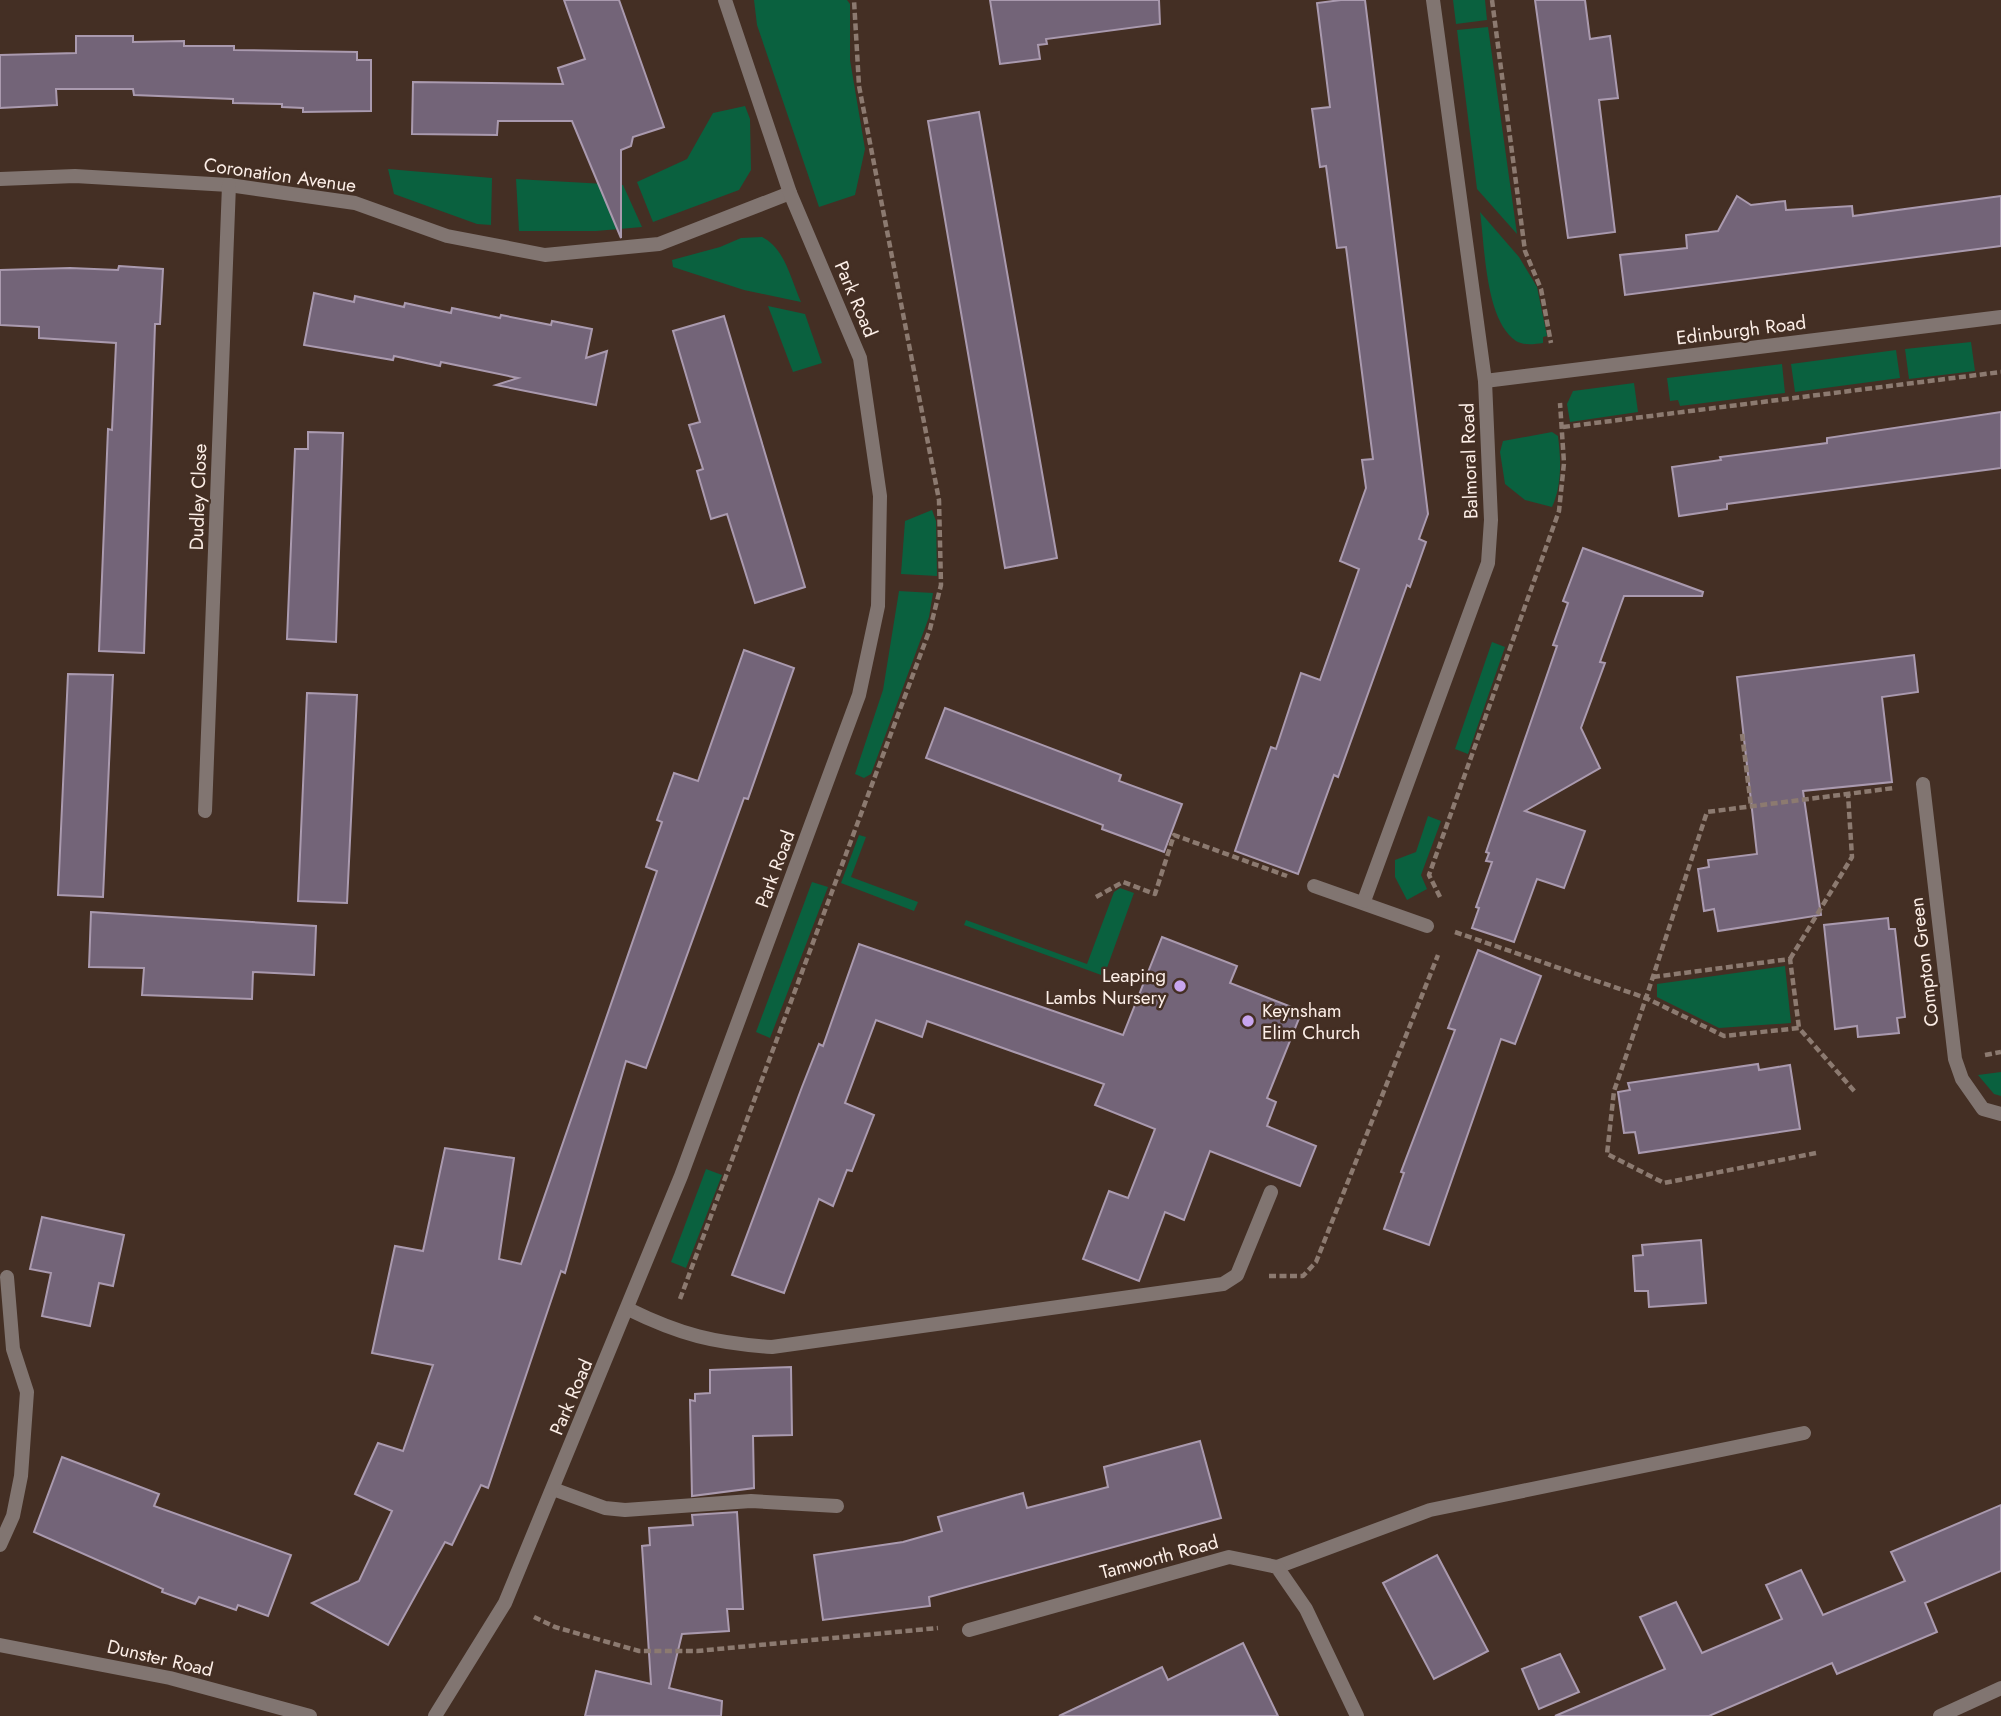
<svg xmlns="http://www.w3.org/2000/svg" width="2001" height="1716" font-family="Jost,sans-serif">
<rect width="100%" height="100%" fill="#442f24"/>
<g fill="#0a613f">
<path d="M754,0h93l3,4v56l15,89 -10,46 -36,12 -62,-182z"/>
<path d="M1453,0h32l2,20 -31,4z"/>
<path d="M1488,27l29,207 -40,-45 -20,-159z"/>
<path d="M745,106l5,13 1,51 -12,20 -86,32 -16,-40 50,-23 26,-46z"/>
<path d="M388,169l104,9 -1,47 -14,-1 -83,-30z"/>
<path d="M516,179l107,6 19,42 -46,4h-77z"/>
<path d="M1480,212l39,45 18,30 10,49 -4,1v6c-9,1 -18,3 -27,-2 -31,-21 -31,-94 -36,-129z"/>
<path d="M762,237c23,11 29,43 39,65l-57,-12 -71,-23 -1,-7 48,-13 21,-9z"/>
<path d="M768,306l37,8 17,49 -29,9z"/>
<path d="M1971,342l4,29 -66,8 -4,-30z"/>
<path d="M1896,350l4,28 -105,14 -4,-28z"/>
<path d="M1782,364l3,29 -105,13 -2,-6 -8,1 -3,-23z"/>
<path d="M1634,383l4,29 -68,10 -3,-18 6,-13z"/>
<path d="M1552,432l6,4c3,24 4,49 -6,71l-27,-7 -20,-16 -5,-32 3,-11z"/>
<path d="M932,510l4,11 1,55 -36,-2 4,-53z"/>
<path d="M899,591l34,2 -4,24 -58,157 -7,4 -9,-4 28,-84z"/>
<path d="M1492,642l13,5 -37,107 -13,-5z"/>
<path d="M1428,816l13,5 -20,54 6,14 -20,11 -12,-23v-17l21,-8z"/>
<path d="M859,835l7,2 -15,40 67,25 -4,9 -73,-28z"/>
<path d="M812,882l16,5 -58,151 -14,-6z"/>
<path d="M1120,888l14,5 -30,83 -140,-51 2,-5 121,44 27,-72z"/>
<path d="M1785,966l6,57 -72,5 -62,-31v-13z"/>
<path d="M2001,1072v24l-7,-2 -16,-19z"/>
<path d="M706,1169l16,6 -36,93 -15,-6z"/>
</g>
<g fill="#736478" stroke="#aa9aaf" stroke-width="2">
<path d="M564,0h55l45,127 -31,10 -2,9 -10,4v88l-49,-117h-74l-1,14 -85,-1 1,-52 150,2 -5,-16 27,-9z"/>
<path d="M990,0h169l1,24 -114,15 1,5 -9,1 2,14 -40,5z"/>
<path d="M1341,0h24l63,514 -9,25 7,3 -16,45 -3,-2 -69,192 -4,-2 -36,99 -63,-23 36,-104 5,2 25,-76 19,7 39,-111 -19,-8 26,-73 -4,-28 11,-1 -27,-212 -9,1 -11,-82 -6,1 -8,-58 18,-2 -13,-104z"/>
<path d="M1535,0h50l5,39 20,-3 8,62 -19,2 16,132 -47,6z"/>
<path d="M76,36h57v6l51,-1v5h50v4l123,2v8h14v51l-68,1v-4l-21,-1v-3l-49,-1v-4l-99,-4 -1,-6h-77l1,16 -57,3v-53l76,-2z"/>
<path d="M979,112l78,446 -52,10 -77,-447z"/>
<path d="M1737,196l14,9 34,-4 1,9 66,-4 1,10 148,-20v50l-376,49 -5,-40 67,-7 -1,-13 32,-4z"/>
<path d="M119,266l44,3 -3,55h-5l-11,329 -45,-2 9,-222 4,1 4,-87 -77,-5v-11l-39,-2v-55l70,-2 48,2z"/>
<path d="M314,293l40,9 1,-6 49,11 1,-4 46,10 1,-5 48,10 1,-3 50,10 1,-4 40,8 -6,29 21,-7 -11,54 -100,-20 22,-7 -77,-16 -1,4 -46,-10 -1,4 -89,-15z"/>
<path d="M724,316l81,271 -50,16 -28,-89 -16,5 -14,-48 6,-2 -14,-44 11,-3 -27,-91z"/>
<path d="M2001,412v56l-274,36v5l-48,7 -7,-49 49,-7 -1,-3 107,-14v-5z"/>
<path d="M308,432l35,1 -7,209 -49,-3 8,-190h13z"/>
<path d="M1583,548l120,44 -1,4h-78l-24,66 5,1 -24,65 19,40 -75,43 60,20 -21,57 -27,-9 -23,63 -42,-14 7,-20 -3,-1 16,-45 -6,-1 3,-8 -3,-1 71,-206 -4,-1 15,-42 -5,-2z"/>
<path d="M744,650l50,18 -46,131 -4,-1 -98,270 -20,-7 -61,212 -4,-2 -73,217 -7,-3 -29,60 -7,-3 -57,103 -76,-42 47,-22 33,-70 -37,-17 23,-51 25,8 30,-86 -61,-12 23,-107 28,5 22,-103 69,10 -15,101 22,5 136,-393 -11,-4 16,-45 -5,-2 17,-47 24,8z"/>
<path d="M1914,655l4,37 -36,5 10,85 -89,9 18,124 -103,16 -4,-22 -10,2 -6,-42 11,-2 -1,-7 49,-6 -20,-177z"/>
<path d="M68,674l45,1 -10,222 -45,-2z"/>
<path d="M307,693l50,2 -10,208 -49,-2z"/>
<path d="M945,708l176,67 -2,6 63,23 -18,48 -62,-23 1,-4 -177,-67z"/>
<path d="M91,912l225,14 -2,49 -61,-3 -1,27 -110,-4 2,-27 -55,-1z"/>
<path d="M1888,918l1,11h6l10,88 -8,1 2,15 -41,4 -1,-11 -22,3 -11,-104z"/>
<path d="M1162,937l75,29 -7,17 72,28 -35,87 9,4 -9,24 49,20 -16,40 -90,-35 -26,69 -19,-8 -26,69 -56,-22 26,-68 19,7 27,-69 -60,-24 9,-21 -177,-63 -5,16 -46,-17 -31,83 29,12 -22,56 -5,-1 -14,36 -14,-7 -35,94 -52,-18 70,-188 17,-43 4,2 36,-102 264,91z"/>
<path d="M1478,950l63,26 -26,68 -14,-5 -72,206 -45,-16 20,-56 -3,-1 54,-142 -7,-2z"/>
<path d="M1758,1064l1,6 31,-5 10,64 -161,24 -4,-21 -11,1 -6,-41 12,-2 -2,-7z"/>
<path d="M42,1217l82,18 -11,51 -14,-3 -9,43 -48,-10 9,-43 -21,-4z"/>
<path d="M1701,1240l5,63 -57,4 -1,-16h-13l-2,-35 10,-1 -1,-10z"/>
<path d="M791,1367l1,68 -39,1 1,52 -62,8 -2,-96 5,1v-7l15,-1v-23z"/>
<path d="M1200,1441l21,77 -292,79 1,9 -107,14 -9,-65 89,-13 39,-11 -4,-14 85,-24 4,15 81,-21 -4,-20z"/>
<path d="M62,1457l97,37 -5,12 137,49 -23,61 -30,-11 -2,5 -37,-13 -4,7 -33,-12 1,-3 -129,-57z"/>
<path d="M2001,1505v66l-76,32 12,29 -100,42 -5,-11 -123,53h-154l110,-47 -25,-52 36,-15 26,51 80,-34 -16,-34 35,-15 22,45 82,-34 -14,-29z"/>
<path d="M737,1512l6,97h-16l2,22 -47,3 -13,54 53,13 -1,15h-136l11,-45 55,13 -9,-138 8,-1 -1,-17 44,-3 -1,-10z"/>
<path d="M1437,1555l51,96 -54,28 -51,-96z"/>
<path d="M1243,1643l35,73h-219l103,-49 6,13z"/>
<path d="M1560,1654l19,38 -40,17 -17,-40z"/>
</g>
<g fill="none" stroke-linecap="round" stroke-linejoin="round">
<g stroke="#8c7a70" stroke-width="4.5" stroke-dasharray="7 3.5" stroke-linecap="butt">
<path d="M1492,0l33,251 16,38 10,54"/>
<path d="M1563,427l438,-55"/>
<path d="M1742,734l9,72"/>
<path d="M1096,897l27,-15 32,12 19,-59 113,41"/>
<path d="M1440,897l-11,-22 130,-364 5,-48 -4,-60"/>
<path d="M1455,932l191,66 61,-186 187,-24"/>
<path d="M1790,959l62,-102 -4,-63"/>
<path d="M1653,977l137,-18 9,69"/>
<path d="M1985,1055l16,-3"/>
<path d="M1816,1153l-152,30 -57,-29 7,-63 32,-93 78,38 75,-8 57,65"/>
<path d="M1269,1276h34l13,-14 122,-307"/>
<path d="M680,1299l250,-670 11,-44 -2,-85 -80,-414 -5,-86"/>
<path d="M534,1617l21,10 84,24h58l241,-23"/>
</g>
<g stroke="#817571" stroke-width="14">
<path d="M628,1309c53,26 86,34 144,38l451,-63 14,-9 34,-83"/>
<path d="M553,1489l52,19 20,2 126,-9 86,5"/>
<path d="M0,1545l13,-29 8,-40 6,-84 -14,-43 -6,-72"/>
<path d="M1277,1567l153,-57 374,-77"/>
</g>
<g stroke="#817571" stroke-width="14">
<path d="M0,179l75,-3 154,9 126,18 92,33 98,19 114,-11 131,-51"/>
<path d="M1485,381l516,-64"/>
<path d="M1923,784l32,275 7,20 21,30 18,5"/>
<path d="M205,811l24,-626"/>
<path d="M1314,886l113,40"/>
<path d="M1364,901l124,-338 3,-43 -6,-139 -52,-381"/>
<path d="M969,1630l260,-73 48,10 29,42 51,107"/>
<path d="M0,1645l170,33 140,38"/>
<path d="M435,1716l70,-113 176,-427 178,-481 19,-89 2,-110 -20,-138 -70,-165 -65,-193"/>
<path d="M1940,1716l61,-28"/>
</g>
</g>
<g fill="#c8a5ee" stroke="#442f24" stroke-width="2.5">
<circle cx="1180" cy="986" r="7"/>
<circle cx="1248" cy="1021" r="7"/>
</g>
<g text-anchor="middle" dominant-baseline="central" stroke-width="5" stroke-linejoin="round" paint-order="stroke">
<g font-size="19" fill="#fceee7" stroke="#442f24">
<text transform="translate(280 175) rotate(8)">Coronation Avenue</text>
<text transform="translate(856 299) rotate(67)">Park Road</text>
<text transform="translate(1741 330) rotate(-7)">Edinburgh Road</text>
<text transform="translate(1469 461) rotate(-92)">Balmoral Road</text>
<text transform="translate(198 497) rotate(-88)">Dudley Close</text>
<text transform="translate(775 869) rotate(-70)">Park Road</text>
<text transform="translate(1924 962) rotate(-97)">Compton Green</text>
<text transform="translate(571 1397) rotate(-67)">Park Road</text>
<text transform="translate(1159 1557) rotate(-15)">Tamworth Road</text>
<text transform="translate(160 1658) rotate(13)">Dunster Road</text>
</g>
<g font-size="19" fill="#fceee7" stroke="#442f24" text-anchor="end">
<text x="1166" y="975">Leaping<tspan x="1166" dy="22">Lambs Nursery</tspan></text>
<text x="1262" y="1010" text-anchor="start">Keynsham<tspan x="1262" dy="22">Elim Church</tspan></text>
</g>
</g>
</svg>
